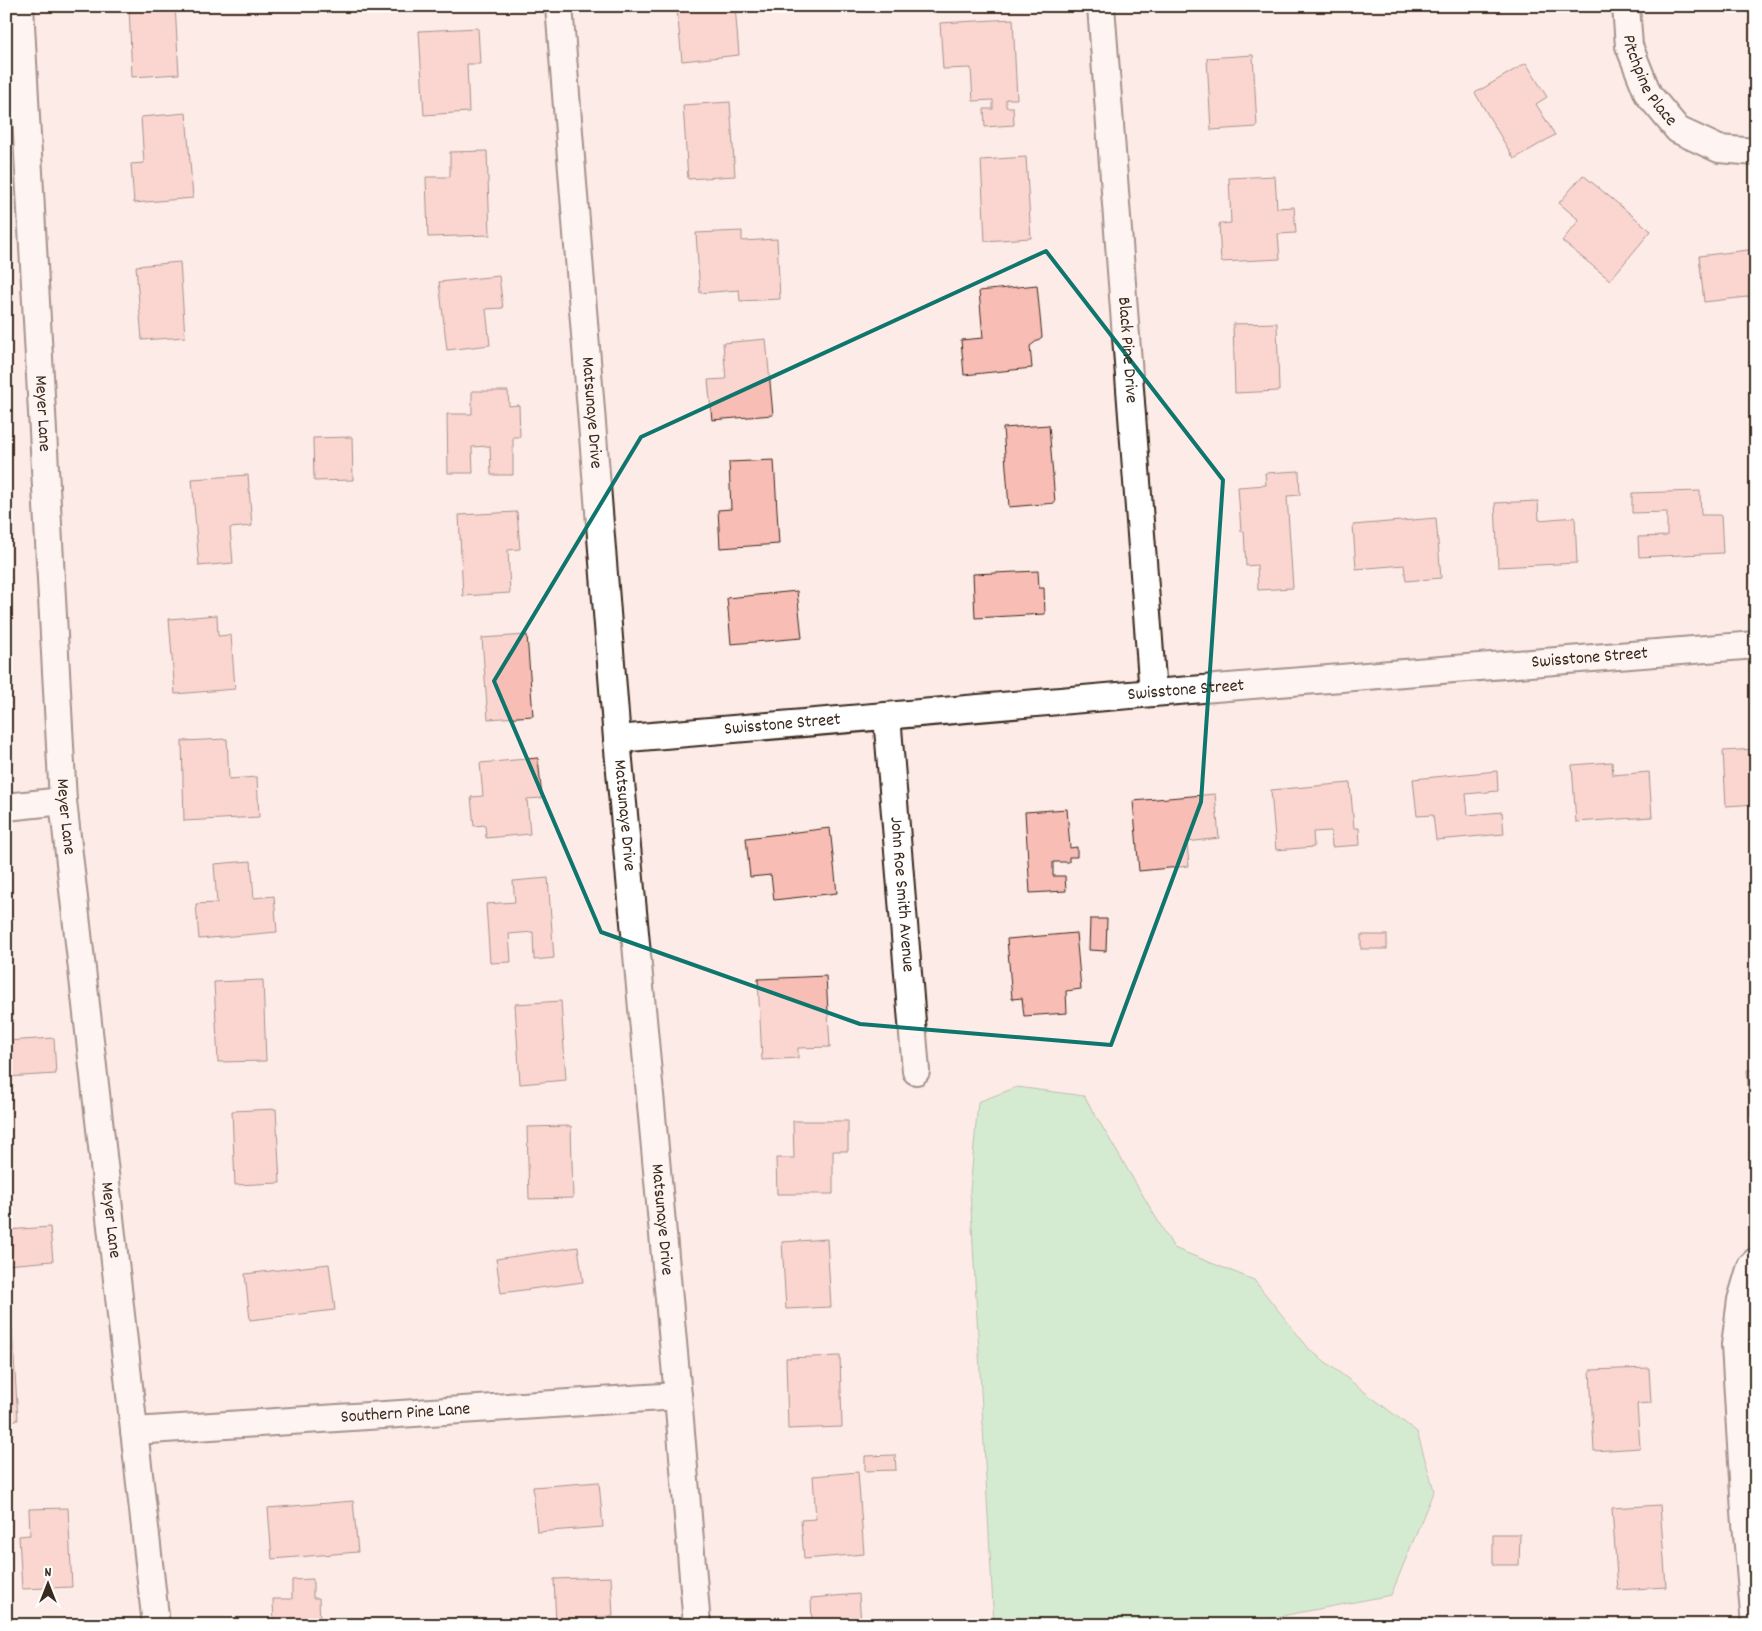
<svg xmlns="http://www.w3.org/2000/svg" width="1762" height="1631" font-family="Dekko,sans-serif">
<rect width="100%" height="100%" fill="#fdebe8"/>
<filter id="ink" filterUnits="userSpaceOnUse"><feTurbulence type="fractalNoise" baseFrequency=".02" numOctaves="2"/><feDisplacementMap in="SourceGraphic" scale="10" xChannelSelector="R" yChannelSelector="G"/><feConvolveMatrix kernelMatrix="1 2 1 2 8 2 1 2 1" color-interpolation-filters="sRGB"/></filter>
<g filter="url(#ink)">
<path fill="#a4ebb7" stroke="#708a6a" d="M1017,1087l67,9 90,152 80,32 56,70 107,82 17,58 -43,105 -156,30h-241l-24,-435 8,-88z"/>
<g fill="#f8bdb4" stroke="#3b2a1e">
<path d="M129,6h46l4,68 -47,3z"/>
<path d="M690,6h45l4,49 -57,6 -5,-52 14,-1z"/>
<path d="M1470,6h22v2l-22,1z"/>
<path d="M1013,19l4,80h-11v8h7l1,18 -29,2 -1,-18h9v-9l-20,1 -2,-33 -28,1 -3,-46z"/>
<path d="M478,28l2,36h-13l2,48 -45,3 -5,-84z"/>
<path d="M1253,55l4,72 -46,3 -4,-72z"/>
<path d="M1526,63l21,34 -11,7 19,31 -41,24 -39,-66z"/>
<path d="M730,102l5,74 -47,3 -5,-74z"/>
<path d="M186,113l7,85 -59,5 -3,-39 13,-1 -3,-46z"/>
<path d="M487,151l3,84 -62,2 -2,-60h24v-25z"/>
<path d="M1026,157l5,81 -46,3 -4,-81z"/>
<path d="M1583,175l68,56 -41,49 -48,-39 17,-21 -20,-17z"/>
<path d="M1275,176l2,32 17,-1 2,26 -18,1 2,25 -59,3 -2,-38 12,-1 -2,-45z"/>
<path d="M742,231v10l35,-2 3,60 -40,2 -1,-11 -39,3 -4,-60z"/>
<path d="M1756,249v47l-52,6 -5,-46z"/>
<path d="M180,262l5,75 -43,3 -6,-74z"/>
<path d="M499,276l4,32 -17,1 4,36 -43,5 -8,-68z"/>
<path d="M1037,285l5,52 -12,9 2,22 -68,7 -3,-35 22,-2 -4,-47z"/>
<path d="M1277,323l2,68 -44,2 -2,-69z"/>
<path d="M766,339l7,76 -61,5 -4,-40 18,-1 -3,-36z"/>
<path d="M472,391h36l1,15 10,-1 1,32h-7v38h-22l-1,-29 -18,1 1,26h-25l-1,-59h25z"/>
<path d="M1049,425l6,78 -46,4 -6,-79z"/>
<path d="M352,437l1,43 -39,1 -1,-43z"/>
<path d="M774,460l5,84 -59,4 -2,-38 13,-1 -2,-47z"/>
<path d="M1299,471l1,24 -13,1 6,92 -35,2 -1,-25 -11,1 -2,-35h-3l-3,-44 28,-2 -1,-12z"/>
<path d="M248,475l4,51 -22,2 3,35 -34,3 -7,-87z"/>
<path d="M1700,491l1,24h20l2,38 -84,4 -1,-20 29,-1v-24l-35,1v-20z"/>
<path d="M1538,501l1,19 36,-3 2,46 -79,4 -3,-64z"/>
<path d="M517,512l3,37 -12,1 2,43 -47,3 -4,-81z"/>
<path d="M1436,518l5,60 -35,3 -2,-16 -48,4 -3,-44z"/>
<path d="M1038,571l1,17h5l1,26 -70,4 -2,-44z"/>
<path d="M797,591l5,47 -71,6 -4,-46z"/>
<path d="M217,615l1,21 13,-1 4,54 -60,5 -6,-75z"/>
<path d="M527,635l6,81 -45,3 -6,-81z"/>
<path d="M227,739l2,40 28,-2 2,40 -75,4 -2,-80z"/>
<path d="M1756,749v55l-30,2 -3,-55z"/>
<path d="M538,758l4,40 -15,1 3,35 -44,4 -1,-13 -11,1 -3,-29 12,-1 -3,-33z"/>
<path d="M1612,762l1,13 36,-3 3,45 -76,5 -4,-57z"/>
<path d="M1497,771l1,20 -32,3 2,21 34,-3 2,22 -68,6 -3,-25 -16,1 -4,-37z"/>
<path d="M1350,783l4,45h5l1,17 -28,2 -1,-16 -18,1 1,15 -38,3 -5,-60z"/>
<path d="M1215,794l4,44 -32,4 2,24 -50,5 -6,-70z"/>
<path d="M1067,809l3,39 7,-1v10h-8v5h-16v14h12l1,15 -36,2 -5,-81z"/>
<path d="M830,828l7,65 -63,7 -3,-25 -21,2 -4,-39z"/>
<path d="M251,861l3,37 20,-2 3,36 -78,7 -3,-35 21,-1 -3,-39z"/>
<path d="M548,878l6,80 -20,2 -1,-28 -24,2 2,28 -21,1 -4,-59 29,-2 -2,-21z"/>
<path d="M1090,919h17l-1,32 -17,-1z"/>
<path d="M1076,933l5,56 -15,2 1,22 -43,3 -2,-18 -10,1 -5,-60z"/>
<rect x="1361" y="935" width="26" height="14"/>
<path d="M826,976l4,71 -32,1v10l-36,2 -4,-81z"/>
<path d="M263,980l3,81 -48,1 -4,-80z"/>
<path d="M561,1001l5,79 -46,4 -5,-80z"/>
<path d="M54,1038l2,36 -50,3v-36z"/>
<path d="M1747,1070h9v46h-6z"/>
<path d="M276,1109l4,74 -45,2 -3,-74z"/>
<path d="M793,1121h55v30h-15v43h-56l-1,-36h18z"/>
<path d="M571,1126l2,72 -44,1 -2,-72z"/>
<path d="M50,1227l3,34 -47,4v-35z"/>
<path d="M827,1239l4,68 -45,2 -4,-67z"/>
<path d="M578,1247l5,35 -82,11 -5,-34z"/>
<path d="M329,1264l6,46 -85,10 -5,-46z"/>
<path d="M6,1327h6l6,93 -12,1z"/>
<path d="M840,1356l2,71 -54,2 -2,-71z"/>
<path d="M1649,1368l2,35 -14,1 3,44 -46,3 -4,-81z"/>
<path d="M895,1455l1,15 -31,1v-15z"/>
<path d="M858,1472l6,82 -60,5 -3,-39 15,-1 -3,-43z"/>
<path d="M599,1482l4,45 -66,5 -4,-45z"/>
<path d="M353,1501l5,51 -86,7 -4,-51z"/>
<path d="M1660,1505l6,82 -48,3 -6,-82z"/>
<path d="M68,1508l4,79 -50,2 -3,-53 11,-1 -1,-26z"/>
<path d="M1493,1534h27l-1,31h-26z"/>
<path d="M611,1577l2,39 -16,1v8h-41l-2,-46z"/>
<path d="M313,1579v19h6l1,27h-46l-1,-26h19v-19z"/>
<path d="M859,1594l2,31h-49l-1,-27z"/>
</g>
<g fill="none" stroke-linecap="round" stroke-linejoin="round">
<defs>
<g id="street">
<path id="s1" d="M20,6l43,795 93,824"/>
<path id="s2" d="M559,6l58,733 61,657 19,229"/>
<path id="s3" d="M1101,6l52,687"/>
<path id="s4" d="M1626,6l3,40 19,48 30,36 41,19 37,3"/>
<path id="s5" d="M887,716l29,355"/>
<path id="s6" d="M617,739l536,-46 603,-48"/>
<path d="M6,807l57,-6"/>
<path id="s7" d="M134,1431l544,-35"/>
<path d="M1755,1625l-10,-113 -10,-167 6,-45 10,-34 5,-5"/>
</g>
</defs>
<use href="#street" stroke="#3b2a1e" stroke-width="30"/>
<use href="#street" stroke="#fff" stroke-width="26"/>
</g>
</g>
<path d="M0 0H1762V1631H0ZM1046,251l177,229 -22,322 -90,243 -251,-21 -259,-92 -107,-251 147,-244z" fill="#fdebe8" fill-opacity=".55" fill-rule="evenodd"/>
<path fill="none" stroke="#0f766e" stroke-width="4" stroke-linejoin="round" d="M1046,251l177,229 -22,322 -90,243 -251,-21 -259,-92 -107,-251 147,-244z"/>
<g text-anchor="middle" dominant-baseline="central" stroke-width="4" stroke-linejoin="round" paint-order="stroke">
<g font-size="18" fill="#3b2a1e" stroke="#fff">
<text stroke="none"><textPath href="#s4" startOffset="80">Pitchpine Place</textPath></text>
<text stroke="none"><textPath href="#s3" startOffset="345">Black Pine Drive</textPath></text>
<text stroke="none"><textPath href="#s2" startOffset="408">Matsunaye Drive</textPath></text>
<text stroke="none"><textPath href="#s1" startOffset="408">Meyer Lane</textPath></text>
<text stroke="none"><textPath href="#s6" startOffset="976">Swisstone Street</textPath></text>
<text stroke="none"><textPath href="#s6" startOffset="571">Swisstone Street</textPath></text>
<text stroke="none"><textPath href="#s6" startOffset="166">Swisstone Street</textPath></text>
<text stroke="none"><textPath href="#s2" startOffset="812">Matsunaye Drive</textPath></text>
<text stroke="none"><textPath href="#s1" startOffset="812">Meyer Lane</textPath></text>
<text stroke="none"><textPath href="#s5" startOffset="179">John Roe Smith Avenue</textPath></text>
<text stroke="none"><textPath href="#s2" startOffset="1218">Matsunaye Drive</textPath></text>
<text stroke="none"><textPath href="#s1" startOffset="1218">Meyer Lane</textPath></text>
<text stroke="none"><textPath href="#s7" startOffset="272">Southern Pine Lane</textPath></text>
</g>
</g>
<rect width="1762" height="1631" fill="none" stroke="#fff" stroke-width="25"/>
<rect x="12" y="12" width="1737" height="1606" fill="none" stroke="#3b2a1e" stroke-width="2" filter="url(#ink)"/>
<g transform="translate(48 1584)" stroke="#ffffff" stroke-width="4" paint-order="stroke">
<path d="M0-4L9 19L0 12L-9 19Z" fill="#3b2a1e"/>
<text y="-8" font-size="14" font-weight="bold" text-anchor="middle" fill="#3b2a1e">N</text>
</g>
</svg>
